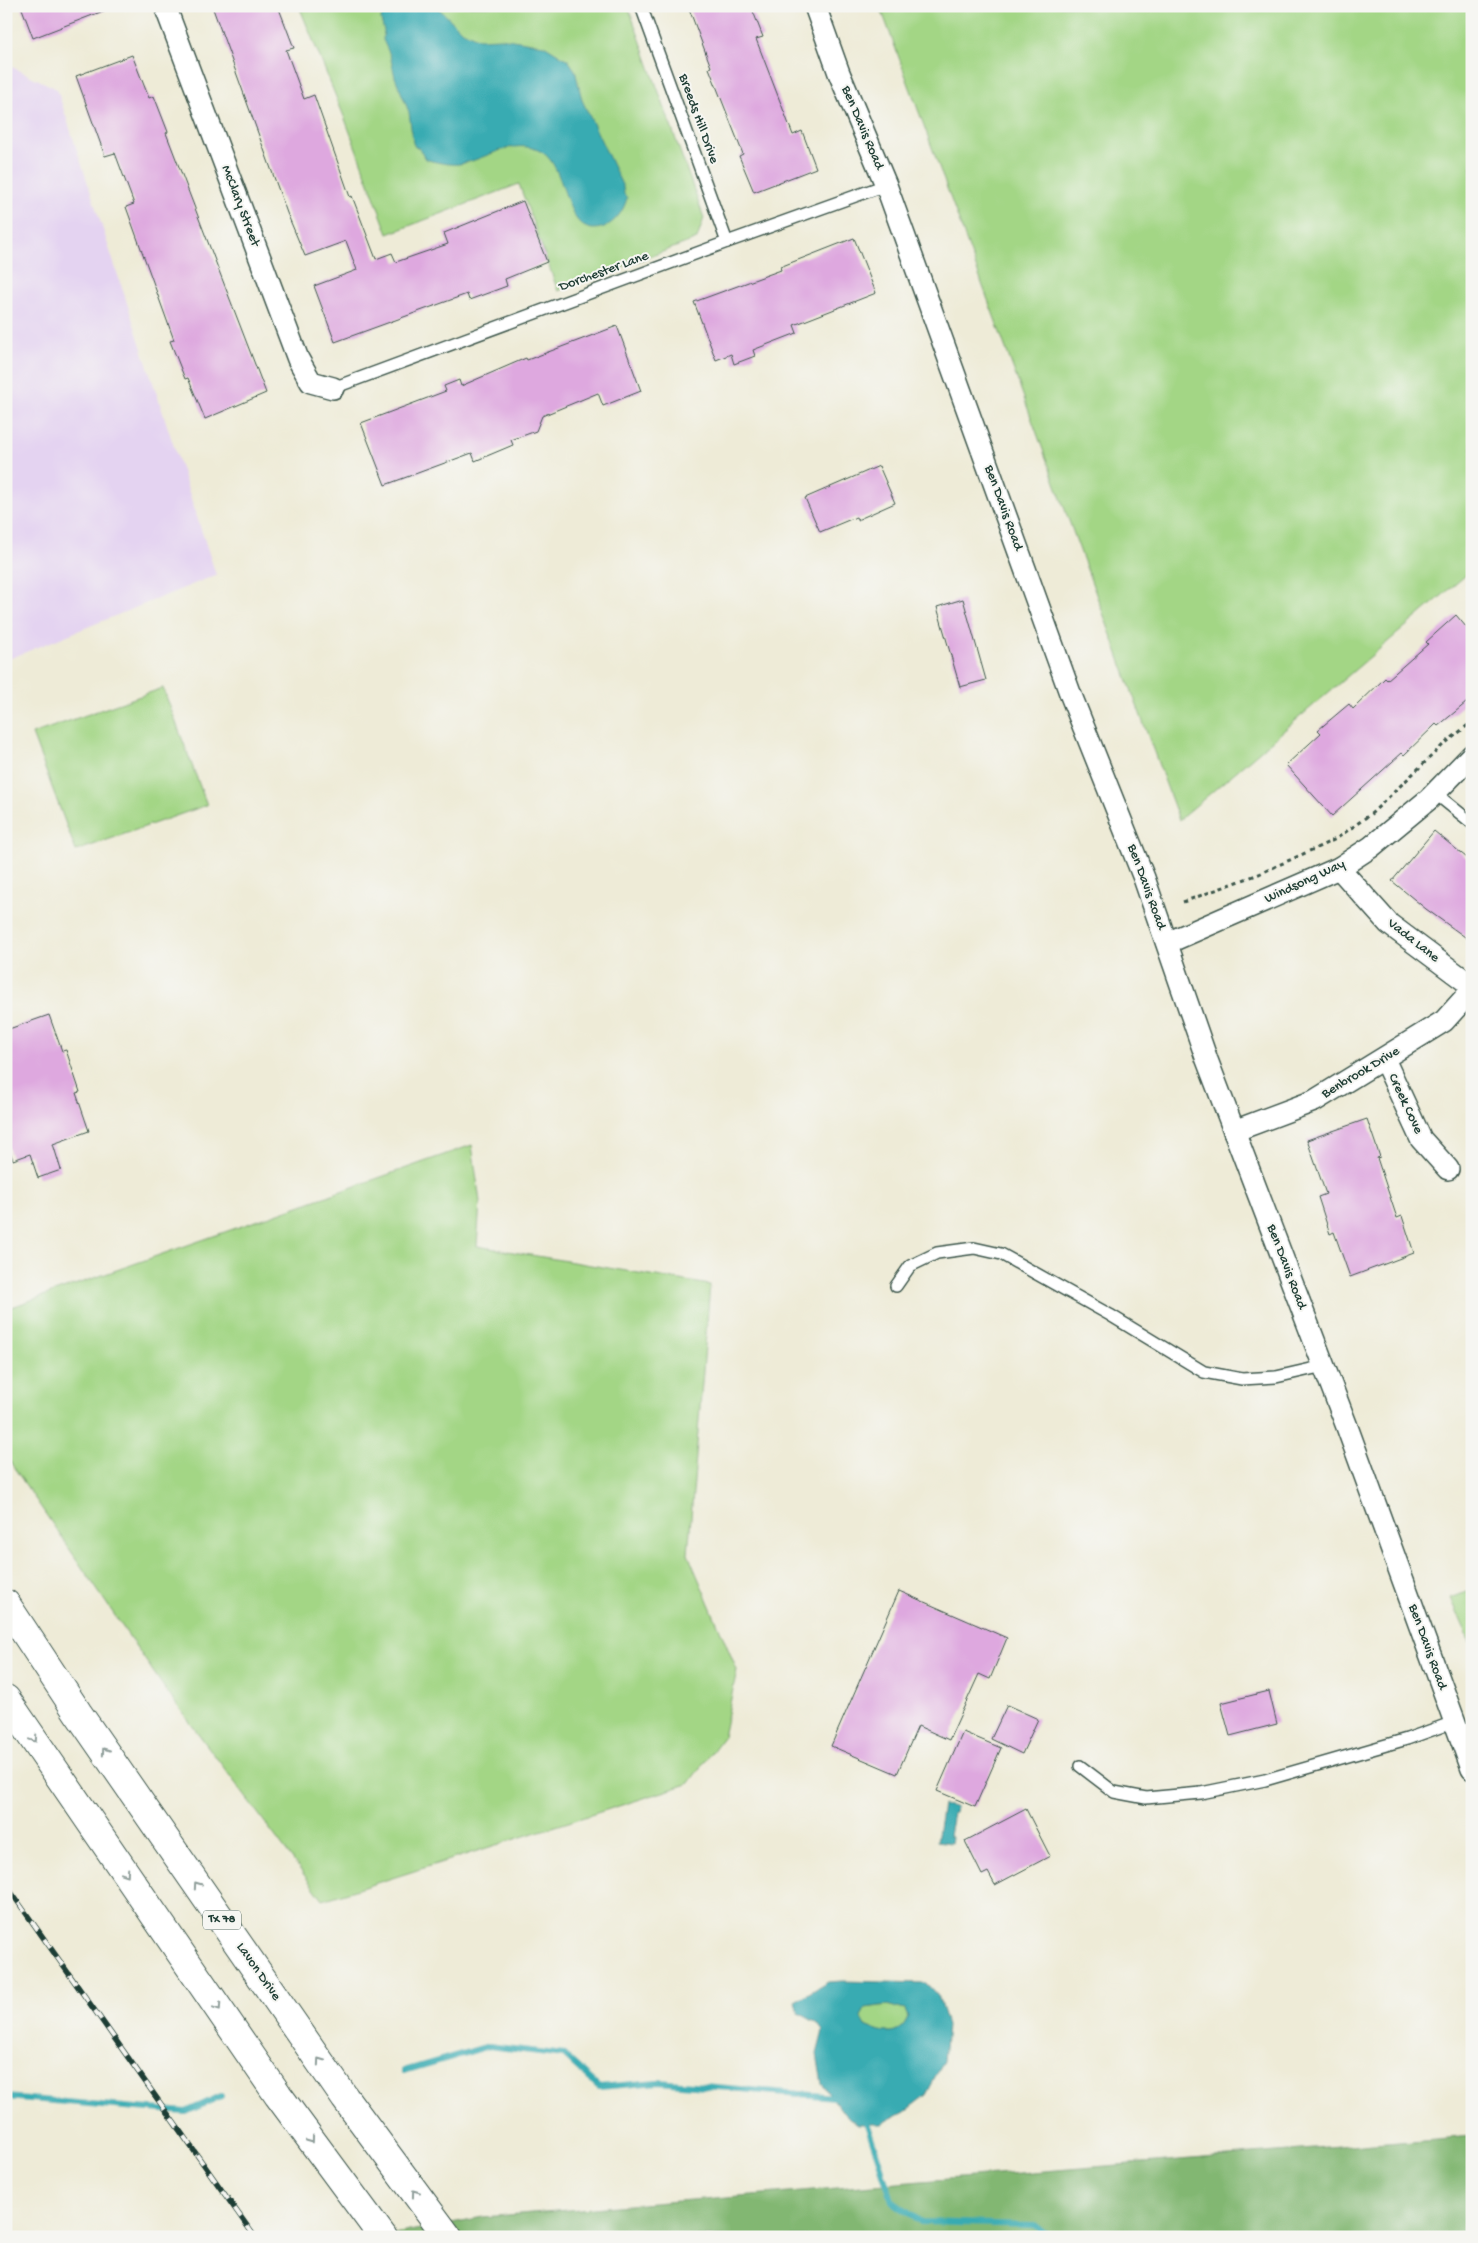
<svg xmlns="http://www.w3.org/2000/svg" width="1478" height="2243" font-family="'Gochi Hand',sans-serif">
<rect width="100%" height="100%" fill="#f6f6f2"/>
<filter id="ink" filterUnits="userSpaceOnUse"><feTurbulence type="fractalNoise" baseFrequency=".02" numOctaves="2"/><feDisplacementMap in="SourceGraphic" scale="10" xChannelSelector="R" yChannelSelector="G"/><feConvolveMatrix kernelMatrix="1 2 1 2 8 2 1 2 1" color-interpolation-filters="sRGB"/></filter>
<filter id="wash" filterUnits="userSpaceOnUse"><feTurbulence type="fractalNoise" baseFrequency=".0096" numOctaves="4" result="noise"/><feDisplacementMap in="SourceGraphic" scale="20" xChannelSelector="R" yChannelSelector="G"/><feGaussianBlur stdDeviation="1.12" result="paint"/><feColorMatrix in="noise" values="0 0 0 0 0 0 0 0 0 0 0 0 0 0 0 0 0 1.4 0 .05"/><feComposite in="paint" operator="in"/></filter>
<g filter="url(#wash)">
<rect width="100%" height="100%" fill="#eeebd7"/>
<path fill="#e4d3f1" d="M6,64l51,25 159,486 -210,85z"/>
<g fill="#a3d685" stroke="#618a5c">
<path d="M299,6h329l76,212 -7,21 -139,52 -39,-107 -131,50 -43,-115z"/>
<path d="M880,6h592v564l-293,250z"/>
<path d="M163,688l44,117 -131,46 -44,-117z"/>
<path d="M472,1145l8,57 -3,44 233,39 -22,269 49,116 -14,67 -35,47 -365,116 -156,-208 -161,-236v-147z"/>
<path d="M1472,1590v56l-21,-48z"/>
<path d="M887,2005l18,5 3,7c-8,20 -25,17 -42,9l-5,-11 4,-7z"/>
</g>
<path fill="#82b772" stroke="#507a53" d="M1472,2136v101h-1094l105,-20z"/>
<g fill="#39abb2" stroke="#2c7473" fill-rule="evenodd">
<path d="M383,6h53l25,24 18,9 21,-1 44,7 24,15 7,10 7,30 41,87 1,7 3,4c-3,12 -11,24 -23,29 -42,15 -34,-61 -64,-76 -28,-14 -54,9 -81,13 -11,1 -24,-2 -34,-5l-6,-11 -4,-1 -2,-4 -4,-31 -14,-35 -5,-22 -7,-15 1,-9 -3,-11z"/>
<path d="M943,1805l13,2 -1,6h-2l-4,23 3,1 -1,6 -14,-2z"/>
<path d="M842,1981l84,2 12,13 9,29 -3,36 -18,34 -22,17 -23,12h-23l-13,-9 -23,-31 -5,-30 6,-23 -6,-8 -18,-10 -4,-12 33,-19zM887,2005l18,5 3,7c-8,20 -25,17 -42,9l-5,-10 4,-8z"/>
</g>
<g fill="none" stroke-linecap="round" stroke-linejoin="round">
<g stroke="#39abb2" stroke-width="6">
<path d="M404,2071l85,-25 75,9 35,32 59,-5 177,15 5,3"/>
<path d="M6,2097l180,15 35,-16"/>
<path d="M865,2118l27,83 29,21 114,3 15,12"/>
</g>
</g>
<g id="blocks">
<g fill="#dea8df">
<path d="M21,6h90v2l-78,30z"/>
<path d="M212,6h66l16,42 -8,2 18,49 10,-4 36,102 2,-1 24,63 16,-6 4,9 52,-18 -4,-11 79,-32 24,61 -42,17 2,7 -38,14 -2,-6 -132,48 -21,-56 43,-16 -11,-29 -41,15 -18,-43z"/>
<path d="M688,6h63l12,31 -7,2 37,96 9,-4 14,37 -62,24 -15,-36 4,-2 -34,-86 2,-1z"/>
<path d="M132,55l17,43 5,-2 14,36 -2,1 100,260 -61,26 -17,-41 -3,1 -15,-38 4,-1 -48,-133 8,-3 -19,-51 -10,3 -29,-80z"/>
<path d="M854,238l22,55 -82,32 3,8 -44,17 2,6 -21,8 -3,-10 -15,6 -22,-58 87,-32 -1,-3z"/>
<path d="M617,326l24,65 -38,15 -5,-13 -56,23 -6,15 -25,9 2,5 -38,16 -3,-8 -87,32 -24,-62 85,-32 -2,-5 15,-6 2,6 65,-28 1,2z"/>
<path d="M879,466l16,37 -38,17 -1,-3 -36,15 -15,-34z"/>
<path d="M963,599l23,81 -26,7 -23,-80z"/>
<path d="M1456,615l16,19v64l-34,28 -2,-2 -32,31 -2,-2 -70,63 -46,-51 35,-32 -3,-3 31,-26 4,5 32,-31 2,2 41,-36 -2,-2z"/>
<path d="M1434,831l38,31v80l-46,-33 -34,-28z"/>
<path d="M49,1015l13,36 4,-1 14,42 -4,1 13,38 -36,13 8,26 -23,8 -8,-24 -17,6 -7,-19v-111z"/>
<path d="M1367,1119l13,38 -3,1 20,60 5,-2 12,37 -64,24 -16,-45 -4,2 -12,-37 8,-3 -19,-54z"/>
<path d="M899,1591l108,47 -17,41 -11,-5 -30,66 -31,-14 -21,48 -66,-28z"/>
<path d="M1269,1691l8,33 -47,12 -9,-33z"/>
<path d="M1007,1705l31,14 -16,35 -31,-15z"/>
<path d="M963,1732l38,16 -26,59 -38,-16z"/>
<path d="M1026,1809l24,47 -55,29 -7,-13 -6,3 -17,-34z"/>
</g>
</g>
</g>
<g filter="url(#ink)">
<use href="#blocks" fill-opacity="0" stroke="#3e574c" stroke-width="1"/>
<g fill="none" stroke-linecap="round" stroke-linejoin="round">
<defs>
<g id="lane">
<path d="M641,6l86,236"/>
<path d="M333,388l394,-146 159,-57"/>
<path d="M1435,793l37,30"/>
<path d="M896,1286l14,-20 27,-13 37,-5 27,6 109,61 94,57 38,7 34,-2 48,-11"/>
<path d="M1080,1766l34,26 32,6 55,-5 64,-13 142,-41 47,-17"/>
</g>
<g id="street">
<path d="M165,6l133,353 13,23 22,6"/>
<path d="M815,6l24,67 47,112 184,508 74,185 63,182 139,364 126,345"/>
<path d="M1339,868l50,56 83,62"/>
<path d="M1167,943l172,-75 32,-21 58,-48 43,-44"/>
<path d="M1384,1059l37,80 27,30"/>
<path d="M1234,1131l80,-30 130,-80 28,-31"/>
</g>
<g id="primary">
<path d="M6,1604l72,109 267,385 103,139"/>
<path d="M6,1699l272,396 105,142"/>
</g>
</defs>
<use href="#lane" stroke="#3e574c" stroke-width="14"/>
<use href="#street" stroke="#3e574c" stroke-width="24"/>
<use href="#primary" stroke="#3e574c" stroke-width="30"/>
<path stroke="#3e574c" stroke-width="3" stroke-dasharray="4 4" stroke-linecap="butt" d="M1183,902l76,-28 77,-35 36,-26 71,-68 29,-23"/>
<use href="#lane" stroke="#fff" stroke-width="11"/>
<use href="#street" stroke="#fff" stroke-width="21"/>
<use href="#primary" stroke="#fff" stroke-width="28"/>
<defs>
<path id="rail" d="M6,1885l249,352"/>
</defs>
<use href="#rail" stroke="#1f3d34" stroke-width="5.5"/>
<use href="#rail" stroke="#f6f6f2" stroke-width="4" stroke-dasharray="11" stroke-linecap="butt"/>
</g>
<defs><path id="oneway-chevron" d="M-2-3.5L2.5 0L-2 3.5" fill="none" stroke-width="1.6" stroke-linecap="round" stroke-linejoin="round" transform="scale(1.25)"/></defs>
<g stroke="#8f9e9a">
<use href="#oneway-chevron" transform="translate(34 1739) rotate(56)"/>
<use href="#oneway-chevron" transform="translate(105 1751) rotate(-125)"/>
<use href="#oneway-chevron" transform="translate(126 1873) rotate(56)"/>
<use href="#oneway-chevron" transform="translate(197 1885) rotate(-125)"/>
<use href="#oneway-chevron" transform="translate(218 2007) rotate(56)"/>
<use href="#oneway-chevron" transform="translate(320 2061) rotate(-125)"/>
<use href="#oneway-chevron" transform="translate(311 2140) rotate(54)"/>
<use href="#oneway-chevron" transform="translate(415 2193) rotate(-126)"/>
</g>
</g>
<g text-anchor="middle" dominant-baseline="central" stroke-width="4" stroke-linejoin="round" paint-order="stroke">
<rect fill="#f6f6f2" stroke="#60746d" stroke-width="1" x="203" y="1910.5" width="38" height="19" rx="4"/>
<g font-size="12" font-weight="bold" fill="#1f3d34">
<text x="222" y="1920">TX 78</text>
</g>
<g font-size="14" fill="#1f3d34" stroke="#f6f6f2">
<text transform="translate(698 119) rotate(70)">Breeds Hill Drive</text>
<text transform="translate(862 128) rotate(67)">Ben Davis Road</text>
<text transform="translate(240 206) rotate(69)">McClary Street</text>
<text transform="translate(604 272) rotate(-20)">Dorchester Lane</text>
<text transform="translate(1003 508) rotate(70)">Ben Davis Road</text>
<text transform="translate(1305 882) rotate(-25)">Windsong Way</text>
<text transform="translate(1146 887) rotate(70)">Ben Davis Road</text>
<text transform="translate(1413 941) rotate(38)">Vada Lane</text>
<text transform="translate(1361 1073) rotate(-31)">Benbrook Drive</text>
<text transform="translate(1405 1104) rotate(65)">Creek Cove</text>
<text transform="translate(1286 1267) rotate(69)">Ben Davis Road</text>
<text transform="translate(1427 1647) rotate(70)">Ben Davis Road</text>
<text transform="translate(258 1972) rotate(55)">Lavon Drive</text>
</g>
</g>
<rect width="1478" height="2243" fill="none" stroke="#f6f6f2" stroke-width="25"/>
</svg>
